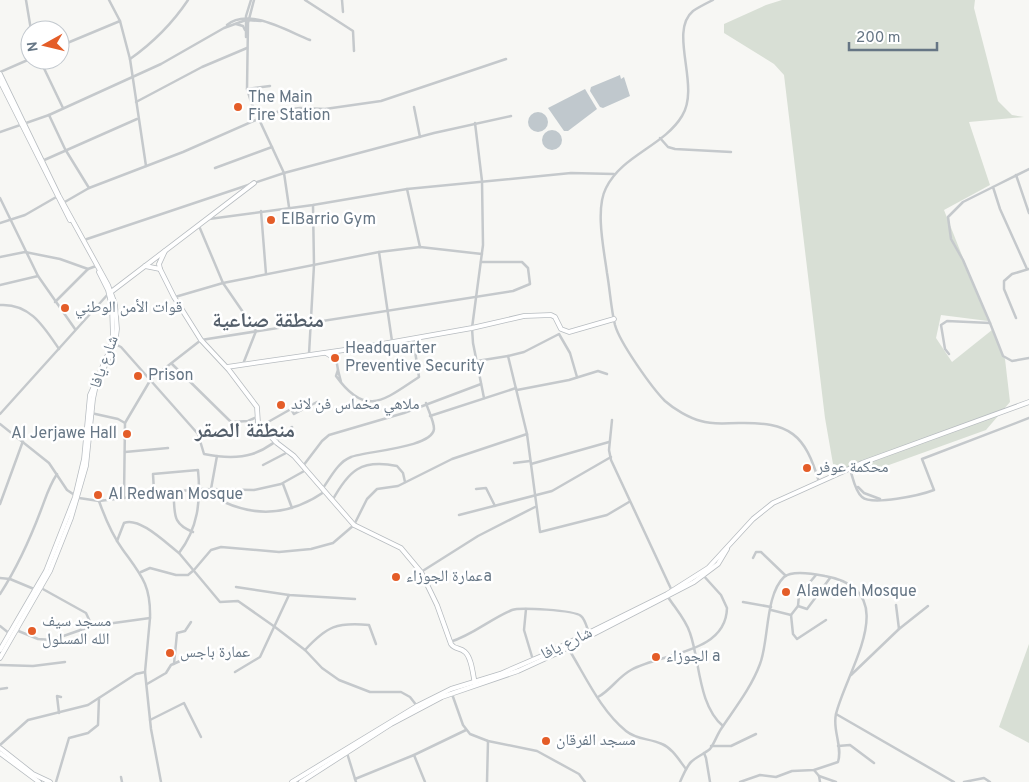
<svg xmlns="http://www.w3.org/2000/svg" width="1029" height="782" font-family="Overpass,'Noto Naskh Arabic',sans-serif">
<rect width="100%" height="100%" fill="#f7f7f4"/>
<g fill="#d8dfd5">
<path d="M782,0h193l-1,8 24,93 14,14 12,2 -55,5 21,63 -46,25 44,111 -47,-6 -5,23 16,24 40,-32 13,29 5,43 -24,28 -122,44 -31,-10 -8,-46 -41,-343 -10,-11 -50,-31v-9l42,-19z"/>
<path d="M1029,644v99l-30,-16z"/>
</g>
<g fill="#c0c8cd">
<path d="M620,75l1,4 3,-2 6,19 -27,12 -3,-1 -10,-16 1,-4z"/>
<path d="M585,89l12,20 -29,22h-4l-16,-23z"/>
<circle cx="538" cy="122" r="10"/>
<circle cx="552" cy="140" r="10"/>
</g>
<g fill="none" stroke-linecap="round" stroke-linejoin="round">
<defs>
<g id="secondary">
<path d="M0,74l59,122 49,89 7,19 2,25 -2,15 -19,41 -3,14 -7,67 -15,52 -21,53 -50,87"/>
<path d="M0,81l70,139"/>
<path d="M165,251l-6,13 1,5 14,28 27,43 28,30 28,37 1,16 19,20 17,13 60,69 47,23 20,24 16,33 14,39c4,6 9,3 14,8 7,6 8,24 10,32"/>
<path d="M145,266l15,3"/>
<path d="M111,292l143,-109"/>
<path d="M326,353l10,6"/>
<path d="M227,367l138,-20 107,-19 52,-12 27,-1 4,2 6,12 8,3 45,-13"/>
<path d="M0,650l46,-79 29,-74 9,-38 6,-64 19,-43 4,-15 -1,-30 -4,-17 -9,-18"/>
<path d="M0,748l33,26 17,8"/>
<path d="M0,753l39,29"/>
<path d="M292,782l125,-76 34,-17 49,-15 44,-19 123,-61 41,-26 45,-49 20,-16 89,-40 167,-61"/>
<path d="M301,782l90,-58 51,-27 76,-26 37,-17 139,-72 24,-18 9,-15"/>
</g>
</defs>
<use href="#secondary" stroke="#b7bcc0" stroke-width="5.5"/>
<g stroke="#c5c9cc" stroke-width="2.5">
<path d="M26,0l5,30"/>
<path d="M109,0l11,21 10,38 16,107"/>
<path d="M254,0l-6,23 -1,66 4,13 33,71 5,34"/>
<path d="M305,0l48,31 1,20"/>
<path d="M342,0l1,12"/>
<path d="M713,0c-6,3 -14,7 -20,11 -25,21 8,75 -11,105 -18,30 -60,39 -76,72 -11,21 -2,62 1,85 3,17 4,36 8,52 5,18 37,63 50,76 9,8 24,17 36,20 12,4 25,2 38,2 51,-1 66,11 80,59"/>
<path d="M236,24l7,2 2,4"/>
<path d="M227,25c21,-18 60,6 83,15"/>
<path d="M246,37v-21l5,-16"/>
<path d="M60,46l60,-25"/>
<path d="M130,59c24,-17 42,-35 58,-59"/>
<path d="M40,60l23,48"/>
<path d="M0,72l30,-13"/>
<path d="M247,89l23,-3"/>
<path d="M136,102l66,-35 45,-19"/>
<path d="M414,107l6,30"/>
<path d="M49,115l112,-51 63,-36 22,-8 15,1"/>
<path d="M475,123l7,58 1,64 -11,83 1,15 11,55"/>
<path d="M0,132l49,-17 16,34 24,39"/>
<path d="M660,138l8,9 7,2 56,3"/>
<path d="M42,161l95,-42"/>
<path d="M215,168l57,-21"/>
<path d="M1016,175l13,38"/>
<path d="M407,189l13,58"/>
<path d="M0,198l38,78 37,53"/>
<path d="M63,203l26,-15 94,-36 75,-33 25,-9 17,-2 25,1 56,-8 125,-42"/>
<path d="M261,211l5,63"/>
<path d="M209,219l104,-14 94,-16 164,-16 43,1"/>
<path d="M0,223l25,-8 33,-19"/>
<path d="M199,226l24,57 33,48"/>
<path d="M84,240l200,-67 150,-40 77,-17"/>
<path d="M379,252l13,89"/>
<path d="M0,257l25,-5 35,7 28,10"/>
<path d="M1027,269l-27,-60 -7,-22 36,-18"/>
<path d="M0,285l38,-9"/>
<path d="M175,297l48,-14 156,-31 41,-5 62,7"/>
<path d="M55,302l33,-33 8,-3"/>
<path d="M0,305c30,-2 44,22 59,44"/>
<path d="M1016,318l-12,-29v-8l8,-7 17,-5"/>
<path d="M990,323l-27,-63 -12,-21 -3,-22 15,-15 30,-15"/>
<path d="M115,344l6,3 77,87 6,20c39,8 60,1 88,-27"/>
<path d="M335,352l3,18"/>
<path d="M309,354l5,-89 -1,-60"/>
<path d="M949,354l-4,-5 -4,-24 6,-4 43,2 13,33 9,5 17,-3"/>
<path d="M508,356l16,-4 35,-18 11,19 7,24"/>
<path d="M477,361l31,-5 19,78 13,98 67,-17 22,-13"/>
<path d="M172,364l59,58 17,-1 9,-4"/>
<path d="M243,364l13,-33"/>
<path d="M341,382l-3,-12 -2,6c30,42 48,24 83,1l-6,-39"/>
<path d="M517,390l52,-10 29,-9 9,3"/>
<path d="M91,413l27,6 7,4"/>
<path d="M0,414l109,-121"/>
<path d="M430,416l86,-28"/>
<path d="M612,420l-3,30 2,10 61,131"/>
<path d="M0,424l49,39 18,27 12,8 20,3 99,-12 56,1 27,-6 25,-14"/>
<path d="M261,426l30,-17 3,5 23,-12"/>
<path d="M125,452l43,-4"/>
<path d="M514,463l16,-2"/>
<path d="M531,464l78,-22"/>
<path d="M263,465l25,-13"/>
<path d="M303,466l19,-25 7,-6 75,-22 77,-29"/>
<path d="M850,469c3,9 5,22 12,28 10,9 59,-2 72,-7l-12,-31 107,-41"/>
<path d="M283,484l9,24"/>
<path d="M858,487l6,6 16,6"/>
<path d="M323,488c8,-11 15,-26 28,-31 15,-6 81,-9 83,-28 0,-8 -6,-19 -8,-26"/>
<path d="M211,489l6,-33"/>
<path d="M216,489l8,13c35,16 68,12 100,-10"/>
<path d="M476,489l10,-1 9,18"/>
<path d="M173,491c3,21 -3,32 20,41"/>
<path d="M124,497l1,-74 26,-44 50,-39 312,-49 17,-7 -2,-16 -6,-6h-41"/>
<path d="M99,501c6,17 13,34 24,49 18,25 28,35 27,68"/>
<path d="M332,501c17,-31 29,-42 65,-35l6,7 2,9"/>
<path d="M0,504l23,-63"/>
<path d="M459,515l93,-24 59,-34"/>
<path d="M117,541l7,-18c15,-7 43,21 55,30 19,-25 22,-52 19,-83l-45,4 1,18"/>
<path d="M179,553l41,49 18,-1 37,26 30,23 17,18 17,12 31,12h31l9,5 7,9"/>
<path d="M753,558l3,-6h5l25,24"/>
<path d="M141,572l9,-4 26,7h12l6,-5 17,-20 10,-3 58,5 32,-3 22,-6 21,-18 13,-26 10,-10 21,-3 54,-27 75,-25"/>
<path d="M421,572l57,-36 57,-29"/>
<path d="M0,578l10,1 24,10"/>
<path d="M236,587l53,8 66,4"/>
<path d="M41,588l45,25 6,13"/>
<path d="M0,594c17,-26 30,-55 41,-84 5,-13 8,-24 16,-36"/>
<path d="M668,597c7,11 18,23 22,36 10,28 8,72 33,93"/>
<path d="M743,602l28,5"/>
<path d="M896,605l3,24"/>
<path d="M798,606l9,3 23,-31"/>
<path d="M526,609l-2,21 9,30"/>
<path d="M771,610l20,5 2,19 4,5 29,-19"/>
<path d="M791,615l7,-9 1,-11 17,-20"/>
<path d="M0,626l10,8"/>
<path d="M450,642c23,-7 40,-23 62,-32 7,-3 62,0 69,6 4,3 6,12 8,17"/>
<path d="M568,648c17,27 32,62 58,83 11,9 23,7 36,13 10,4 17,16 24,25"/>
<path d="M305,650c22,-24 32,-28 64,-25l7,19"/>
<path d="M174,664l3,-31 8,-2 6,-9"/>
<path d="M0,665l33,1 32,-4"/>
<path d="M145,672l6,57 10,53"/>
<path d="M235,672l25,-15 29,-62"/>
<path d="M851,675l48,-46 29,-23"/>
<path d="M147,684l19,-11 5,-8 9,-4"/>
<path d="M0,689l7,-1"/>
<path d="M452,694l11,31 7,9 18,7 49,10 42,23 6,8"/>
<path d="M598,697c13,-7 20,-20 33,-27 30,-17 95,-16 96,-62l-6,-13 -19,-21"/>
<path d="M59,713l-2,-17 4,1"/>
<path d="M836,714l118,68"/>
<path d="M150,720l34,-17 17,34"/>
<path d="M0,745l28,-25 60,-15 48,-31 9,-2 5,-54 -58,8 -40,14 -14,-1 -22,-9"/>
<path d="M711,746h20l25,-12"/>
<path d="M838,746l12,-1 24,18"/>
<path d="M347,753l9,29"/>
<path d="M704,753l2,5 4,24"/>
<path d="M414,755l11,27"/>
<path d="M814,770l5,6 1,6"/>
<path d="M819,776l17,6"/>
<path d="M121,777l1,5"/>
<path d="M355,779l59,-24 52,-25"/>
<path d="M56,782l13,-44 19,-5 10,-8 1,-27"/>
<path d="M487,782l1,-41"/>
<path d="M680,782c3,-6 6,-15 11,-20 5,-5 13,-8 19,-13 4,-5 7,-14 11,-20 14,-21 30,-41 39,-65 9,-23 5,-69 24,-87 8,-7 31,-3 41,-1 80,14 22,93 11,138 -4,16 7,32 2,48l-24,8 -22,1 -16,6 -16,-2 -20,7"/>
<path d="M964,782l20,-4 6,4"/>
</g>
<use href="#secondary" stroke="#fff" stroke-width="4"/>
</g>
<g fill="#e45d28" stroke="#fff" stroke-width="2">
<circle cx="238" cy="107" r="5"/>
<circle cx="271" cy="220" r="5"/>
<circle cx="65" cy="308" r="5"/>
<circle cx="335" cy="358" r="5"/>
<circle cx="138" cy="376" r="5"/>
<circle cx="281" cy="405" r="5"/>
<circle cx="127" cy="434" r="5"/>
<circle cx="807" cy="468" r="5"/>
<circle cx="98" cy="495" r="5"/>
<circle cx="396" cy="577" r="5"/>
<circle cx="786" cy="592" r="5"/>
<circle cx="32" cy="631" r="5"/>
<circle cx="170" cy="653" r="5"/>
<circle cx="656" cy="657" r="5"/>
<circle cx="546" cy="741" r="5"/>
</g>
<g text-anchor="middle" dominant-baseline="central" stroke-width="5" stroke-linejoin="round" paint-order="stroke">
<g font-size="16" fill="#667685" stroke="#fff" text-anchor="start">
<text x="248" y="98">The Main<tspan x="248" dy="18">Fire Station</tspan></text>
<text x="281" y="220">ElBarrio Gym</text>
<text x="75" y="308">قوات الأمن الوطني</text>
<text x="345" y="349">Headquarter<tspan x="345" dy="18">Preventive Security</tspan></text>
<text x="148" y="376">Prison</text>
<text x="291" y="405">ملاهي مخماس فن لاند</text>
<text x="117" y="434" text-anchor="end">Al Jerjawe Hall</text>
<text x="817" y="468">محكمة عوفر</text>
<text x="108" y="495">Al Redwan Mosque</text>
<text x="406" y="577">عمارة الجوزاءa</text>
<text x="796" y="592">Alawdeh Mosque</text>
<text x="42" y="622">مسجد سيف<tspan x="42" dy="18">الله المسلول</tspan></text>
<text x="180" y="653">عمارة باجس</text>
<text x="666" y="657">الجوزاء a</text>
<text x="556" y="741">مسجد الفرقان</text>
</g>
<g font-size="16" fill="#667685" stroke="#fff">
<text transform="translate(105 362) rotate(-70)">شارع يافا</text>
<text transform="translate(567 644) rotate(-26)">شارع يافا</text>
</g>
<g font-size="21" font-weight="bold" fill="#545f6b" stroke="#fff">
<text x="268" y="321">منطقة صناعية</text>
<text x="245" y="431">منطقة الصقر</text>
</g>
</g>
<g transform="translate(45 45) rotate(262)"><circle r="24" fill="#ffffff" stroke="#c2c8ce"/>
<path d="M0-4L9 19L0 12L-9 19Z" fill="#e45d28"/>
<text y="-8" font-size="14" font-weight="bold" text-anchor="middle" fill="#667685">N</text>
</g>
<path d="M849 42v8h88v-8" fill="none" stroke="#667685" stroke-width="2.5"/>
<text x="856" y="42" font-size="15" fill="#667685" stroke="#ffffff" stroke-width="4" paint-order="stroke">200 m</text>
</svg>
